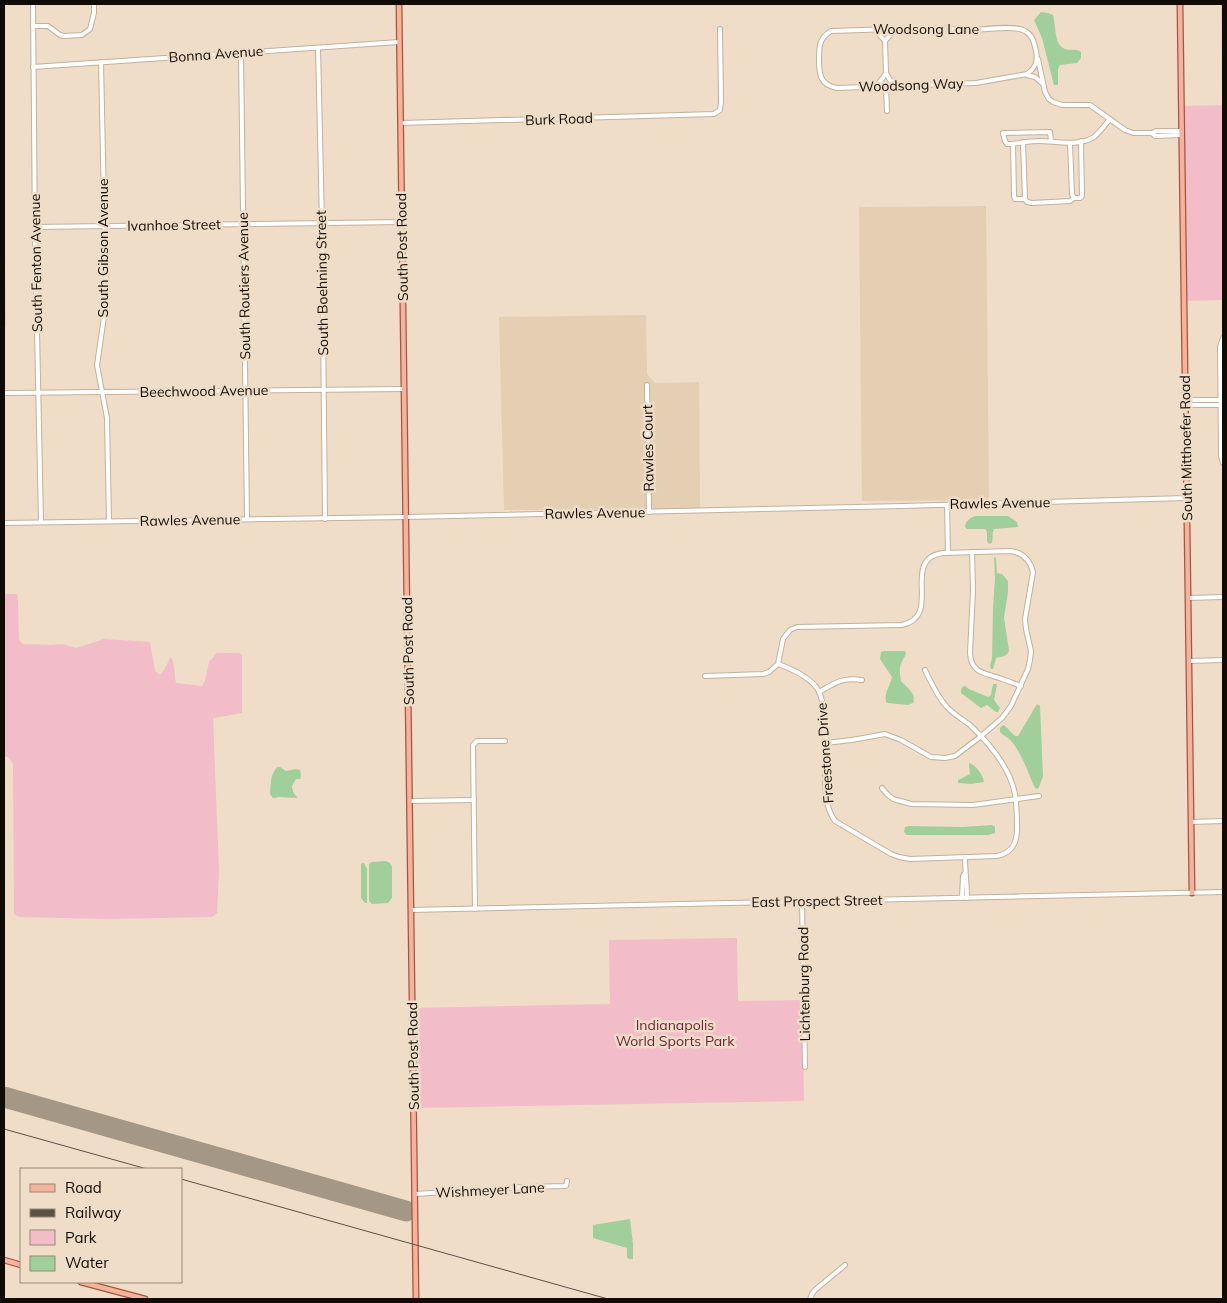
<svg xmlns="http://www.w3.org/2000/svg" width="1227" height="1303" font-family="Mulish,sans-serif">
<rect width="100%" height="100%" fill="#efddc7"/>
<g fill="#e5cfb3">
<path d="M4,181l2,146h-2z"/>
<path d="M986,206l3,294 -127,1 -3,-294z"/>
<path d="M646,315l1,59 8,9 44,-1 1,127 -196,1 -5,-193z"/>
</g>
<g fill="#f2bcc9">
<path d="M1221,4h2v98h-1z"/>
<path d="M1223,105v195l-39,1 -2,-195z"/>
<path d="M4,594h13l1,6 1,40 4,4 28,1 11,-1 14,4 28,-9 46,3 5,29 5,4c5,-5 7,-12 11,-18 4,6 3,18 5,26l26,3 3,-5 4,-19 8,-9h22l3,3v57l-11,2 -18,3 6,153 -2,42 -5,4 -107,2 -86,-2 -5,-3 -1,-150 -5,-7h-4z"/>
<path d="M737,938l1,63 64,-1 2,101 -388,7 -2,-100 196,-4 -1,-64z"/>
</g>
<g fill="#a0cf9c">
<path d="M1041,12l7,1 5,2c3,11 1,30 12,34 6,2 11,-1 16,3v6l-4,5 -17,2 -2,4v16h-4l-12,-47 -8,-18z"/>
<path d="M976,516h32l9,6 1,5 -24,2c-2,4 -1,9 -2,14l-3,1 -2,-3v-9l-2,-3h-18l-2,-2c0,-6 6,-10 11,-11z"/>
<path d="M994,557l2,1 1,15 5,1 6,7v11l-4,26 5,32c-2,7 -6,6 -13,8l-3,11h-2l-1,-3 2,-8 1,-50 2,-30z"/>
<path d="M884,651h21l1,3c-7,13 -7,13 -5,27 6,7 16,12 12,22l-5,2 -20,-2 -2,-1c-2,-9 4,-16 6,-25l-12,-18 1,-7z"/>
<path d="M993,684h3l1,1 -3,15 6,8 -2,4h-2l-9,-7 -6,3 -20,-15v-2l1,-4 3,-1 4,3 19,8 3,-2z"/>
<path d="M1037,704l3,2 3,71 -5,12 -3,-1c-7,-15 -12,-32 -23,-46 -3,-4 -8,-6 -12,-10v-4l2,-2 2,-1 11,11h3z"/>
<path d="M969,763c7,2 14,12 15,19l-13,2 -13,-1v-3l12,-6 -1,-8z"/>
<path d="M277,767h3l6,4 10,-2 4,1 1,5 -1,4h-4l-4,7 1,6 4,5v1l-18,-1 -6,1 -3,-4c1,-11 0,-18 7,-27z"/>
<path d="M992,825l3,2v6l-7,2h-81l-3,-3 1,-5 4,-1 54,1z"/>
<path d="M386,861l4,2 2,4v31l-4,5 -16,1 -3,-3v-37l3,-2z"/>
<path d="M362,863h2l3,6v34h-2l-4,-5v-33z"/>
<path d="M630,1219l3,25v15h-4l-2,-2v-9l-34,-10v-13z"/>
</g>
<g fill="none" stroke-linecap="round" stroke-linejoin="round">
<path stroke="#a59786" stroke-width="21" d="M4,1097l402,114"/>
<defs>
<g id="minor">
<path d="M33,4l2,231 6,287"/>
<path d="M33,26h15l12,9 4,1 18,-1 8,-6 4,-16v-9"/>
<path d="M924,28c17,0 34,2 51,2 11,-1 41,-5 50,1 8,4 9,12 11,20 2,10 0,17 -9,23l-51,9 -139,5c-17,-3 -18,-14 -18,-28 0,-13 0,-22 12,-29z"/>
<path d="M874,29l11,12"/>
<path d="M885,41l1,32"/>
<path d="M885,41l11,-12"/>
<path d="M318,48l4,175 3,296"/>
<path d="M241,53l6,466"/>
<path d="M1038,59l7,33 4,7 4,3 9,3h28l35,25 8,3h19l4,-2h26"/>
<path d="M101,62l5,236 -2,19 -7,48 10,53 2,103"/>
<path d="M33,67l366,-25"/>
<path d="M886,73l4,7 8,5"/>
<path d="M1027,75l8,2 7,6"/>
<path d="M886,86l1,25"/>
<path d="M874,87l5,-4 7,-10"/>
<path d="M401,123l313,-9 6,-4 1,-8 -1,-73"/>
<path d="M1152,133l3,3 27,-1"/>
<path d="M1051,141l-1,-9 -47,1 2,8 2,3c11,0 21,-3 32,-3 17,0 39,6 55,-4 6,-5 11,-12 16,-18"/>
<path d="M1023,142l2,57 2,3 5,1 38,-2 4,-3"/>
<path d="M1070,143l2,51 2,4h6l2,-2 -1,-55"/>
<path d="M1013,144l1,52 1,3h10"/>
<path d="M35,227l367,-5"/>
<path d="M1223,338l-3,9 1,109 2,7"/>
<path d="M647,385l2,127"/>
<path d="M4,393l400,-4"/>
<path d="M1186,400h35"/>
<path d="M1186,405h35"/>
<path d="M947,505l1,48"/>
<path d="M4,523l402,-6 497,-11 284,-8"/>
<path d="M972,552l1,38 -3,63c1,21 16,20 32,26 6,2 13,5 19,7"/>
<path d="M1188,598l35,-1"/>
<path d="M1189,661l34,-1"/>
<path d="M778,664c14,5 30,12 39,24 12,19 8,69 8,92 1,16 1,28 10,41l56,33 8,3 11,2 87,-3c15,-3 20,-13 20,-27 0,-12 0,-23 -2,-35 -5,-26 -26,-51 -45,-69 -8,-6 -17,-11 -24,-19 -9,-10 -15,-24 -21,-36"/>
<path d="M705,676l58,-2 6,-2 9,-8 5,-25 7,-9 7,-3 105,-2c42,-9 -3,-66 41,-72l68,-2c12,2 19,9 22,21l-8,47 1,10 5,22 -1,9 -2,9 -17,37 -9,12 -22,19 -25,19 -10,2 -14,-1 -30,-17 -16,-6 -33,6 -27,3"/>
<path d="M819,692c16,-9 23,-15 43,-12"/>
<path d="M882,788l5,6 6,5 18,5 62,1 66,-9"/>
<path d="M410,801l64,-1"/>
<path d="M1191,822l32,-1"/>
<path d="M965,857c0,14 2,27 2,41"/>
<path d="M962,898l1,-22 2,-3"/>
<path d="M802,901l3,166"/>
<path d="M475,909l-2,-164 4,-4h28"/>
<path d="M411,910l812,-18"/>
<path d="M415,1194l109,-7 42,-1 1,-5"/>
<path d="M810,1299l2,-5 3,-4 30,-25"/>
</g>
<g id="major">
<path d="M399,4l17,1295"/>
<path d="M1180,4l12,889"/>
<path d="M4,1260l17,5"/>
<path d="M81,1282l64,17"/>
</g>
</defs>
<use href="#minor" stroke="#c2b19c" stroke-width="6"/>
<use href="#major" stroke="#a3563e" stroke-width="7"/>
<use href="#minor" stroke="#fff" stroke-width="4"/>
<use href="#major" stroke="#f7b29d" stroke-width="4.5"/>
<g stroke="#5b5145" stroke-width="1">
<path d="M4,1129l143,40"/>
<path d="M181,1179l427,120"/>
</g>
</g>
<g text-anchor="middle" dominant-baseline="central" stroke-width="5" stroke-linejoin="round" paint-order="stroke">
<g font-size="14" fill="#110b05" stroke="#efddc7">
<text x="926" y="29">Woodsong Lane</text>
<text transform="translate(216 54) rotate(-4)">Bonna Avenue</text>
<text transform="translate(911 85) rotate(-2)">Woodsong Way</text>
<text transform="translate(559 119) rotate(-2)">Burk Road</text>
<text transform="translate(174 225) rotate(-1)">Ivanhoe Street</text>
<text transform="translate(402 247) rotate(-91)">South Post Road</text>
<text transform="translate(103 248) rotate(-90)">South Gibson Avenue</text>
<text transform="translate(36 263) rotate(-91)">South Fenton Avenue</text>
<text transform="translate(322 283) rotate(-91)">South Boehning Street</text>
<text transform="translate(244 286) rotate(-91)">South Routiers Avenue</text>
<text transform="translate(204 391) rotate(-1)">Beechwood Avenue</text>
<text transform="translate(648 448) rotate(-91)">Rawles Court</text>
<text transform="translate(1186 448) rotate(-91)">South Mitthoefer Road</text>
<text transform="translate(1000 503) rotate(-1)">Rawles Avenue</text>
<text transform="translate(595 513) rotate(-1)">Rawles Avenue</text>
<text transform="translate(190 520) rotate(-1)">Rawles Avenue</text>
<text transform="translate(408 651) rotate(-91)">South Post Road</text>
<text transform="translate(825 753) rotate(-94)">Freestone Drive</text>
<text transform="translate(817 901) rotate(-1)">East Prospect Street</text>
<text transform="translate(804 984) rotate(-91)">Lichtenburg Road</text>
<text transform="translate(413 1056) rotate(-91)">South Post Road</text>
<text transform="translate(490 1190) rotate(-3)">Wishmeyer Lane</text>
</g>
<g font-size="14" fill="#73213e" stroke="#efddc7">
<text x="675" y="1025">Indianapolis<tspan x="675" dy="16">World Sports Park</tspan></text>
</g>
</g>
<rect width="1227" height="1303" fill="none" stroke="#110b05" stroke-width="10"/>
<rect x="20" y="1168" width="162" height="115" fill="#efddc7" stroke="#968979"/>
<rect x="30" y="1184" width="25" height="8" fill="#f7b29d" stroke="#968979"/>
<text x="65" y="1193" font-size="15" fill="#110b05">Road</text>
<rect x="30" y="1209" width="25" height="8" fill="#5b5145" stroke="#968979"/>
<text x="65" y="1218" font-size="15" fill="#110b05">Railway</text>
<rect x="30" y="1230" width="25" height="15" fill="#f2bcc9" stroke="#968979"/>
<text x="65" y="1243" font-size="15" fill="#110b05">Park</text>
<rect x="30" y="1256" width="25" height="15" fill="#a0cf9c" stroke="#968979"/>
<text x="65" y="1268" font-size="15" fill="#110b05">Water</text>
</svg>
